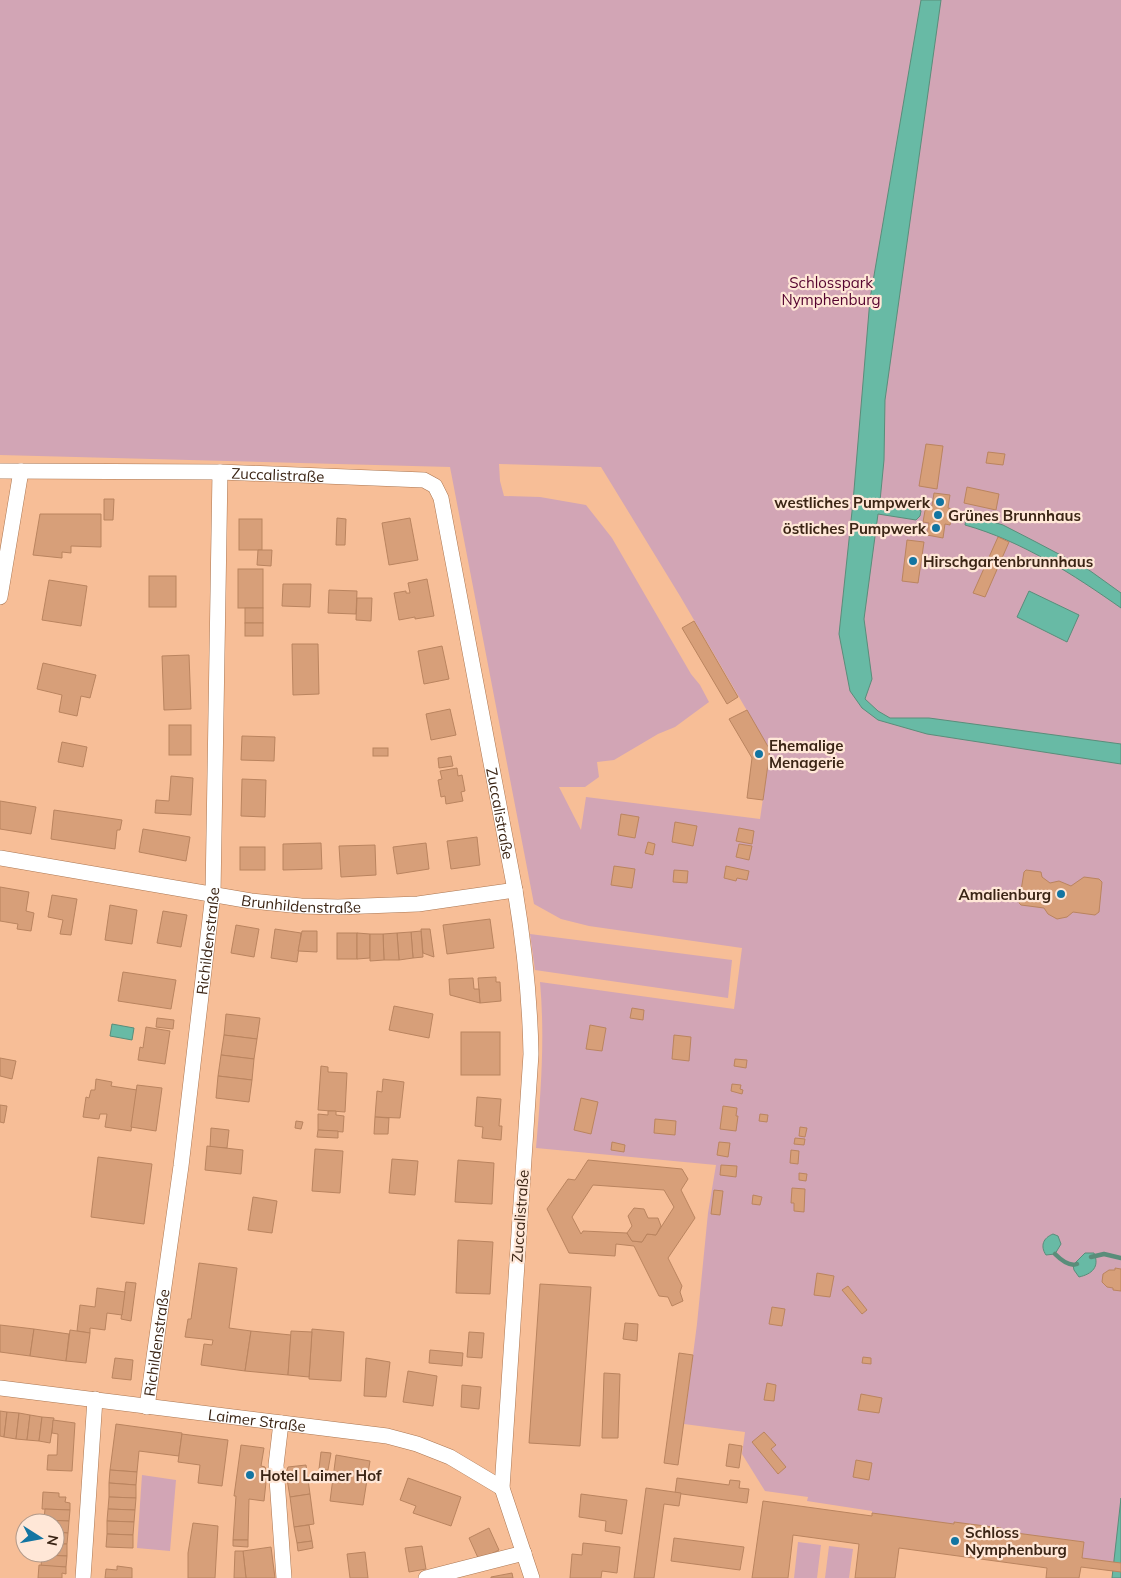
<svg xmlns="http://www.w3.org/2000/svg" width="1121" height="1578" font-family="Mulish,sans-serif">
<rect width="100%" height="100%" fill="#f7be97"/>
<g fill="#d2a5b5" fill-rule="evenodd">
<path d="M0,0h1121v1563l-39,-5 2,-16 -83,-11v-3l-47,-6v2l-82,-11v-2l-65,-10 1,-4 -43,-6 -23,-37 3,-22 -61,-8 13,-100 11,-111 8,-48 -180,-17c5,-56 9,-110 4,-166l194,27 8,-61 -153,-22 -28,-7 -27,-15 -84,-437 -450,-12zM499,464l102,3 79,129 90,154 -10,69 -174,-22 -5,33 -22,-43h26l14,-10 -2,-15 17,-2 44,-26 17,-7 34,-25 -9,-17 -9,-11 -79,-136 -26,-33 -46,-8 -36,-1 -4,-15z"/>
<path d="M530,934l202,26 -4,38 -193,-28z"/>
<path d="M142,1475l34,5 -6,71 -33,-3z"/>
<path d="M798,1542l23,3 -4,33h-23z"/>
<path d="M829,1546l24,3 -4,29h-24z"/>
</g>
<g fill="#68baa5" stroke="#5a8d7a">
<path d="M921,0h20l-56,400 -1,60 -4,41 36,6 5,4 -1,5 -4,4 -38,-6 -14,105 8,60 -7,20 13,12 12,7h39l192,26v20l-194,-30 -49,-14 -16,-12 -12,-17 -11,-57 14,-132 17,-203z"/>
<path d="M967,514l36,11 33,17 53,28 32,23v15c-47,-33 -99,-67 -156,-83z"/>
<path d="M1029,591l50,24 -12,27 -50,-25z"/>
<path d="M112,1024l22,4 -2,12 -22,-4z"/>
<path d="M1053,1234l5,2 3,8 -6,10 -9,1c-6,-9 -3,-17 7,-21z"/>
<path d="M1085,1253h9c6,14 -2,21 -15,24l-5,-7 -1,-5z"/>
<path d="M1121,1498v80h-9z"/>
</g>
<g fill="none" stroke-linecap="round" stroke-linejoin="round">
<g stroke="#5a8d7a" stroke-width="4.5">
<path d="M1055,1254c6,6 14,13 22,10"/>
<path d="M1091,1257l13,-3 17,4"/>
</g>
</g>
<g fill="#d79f79" stroke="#ba845f" fill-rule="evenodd">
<path d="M926,444l17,2 -6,43 -18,-3z"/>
<path d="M988,452l17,2 -2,11 -17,-2z"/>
<path d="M967,487l32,7 -3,16 -32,-7z"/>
<path d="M934,493l16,2 -2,13 5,1 -3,16 -5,-1 -2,14 -16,-3 2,-12 -6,-1 3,-17 6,1z"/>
<path d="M104,499h10l-1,21h-9z"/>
<path d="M40,514h61v33l-30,-1v7l-9,-1v6l-29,-3z"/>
<path d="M337,518l9,1 -1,26h-9z"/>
<path d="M410,518l8,42 -29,5 -7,-42z"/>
<rect x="239" y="519" width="23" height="31"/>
<path d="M998,537l11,5 -24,55 -12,-4z"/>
<path d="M907,540l17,2 -6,41 -16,-2z"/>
<path d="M258,550h14l-1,16 -14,-1z"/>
<rect x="238" y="569" width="25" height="39"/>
<rect x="149" y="576" width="27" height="31"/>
<path d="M427,579l7,37 -19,3v-2l-16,3 -5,-27 12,-2v2h4l-2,-10z"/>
<path d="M49,580l38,6 -6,40 -39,-6z"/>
<path d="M283,584h28l-1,23 -28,-1z"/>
<path d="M329,590l28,1 -1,23 -28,-1z"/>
<path d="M357,598h15l-1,23 -15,-1z"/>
<rect x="245" y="608" width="18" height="15"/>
<path d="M694,621l44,76 -11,7 -45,-76z"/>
<rect x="245" y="623" width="18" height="13"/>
<path d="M292,644h26l1,50 -26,1z"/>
<path d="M442,646l7,33 -25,5 -6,-33z"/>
<path d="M189,655l2,54 -27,1 -2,-54z"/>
<path d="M43,663l53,12 -6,23 -9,-2 -4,20 -18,-4 3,-17 -25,-6z"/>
<path d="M450,709l6,26 -25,5 -5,-26z"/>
<path d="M747,710l23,40 -7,50 -16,-2 5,-40 -23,-39z"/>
<rect x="169" y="725" width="22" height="30"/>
<path d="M242,736l33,1 -1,24 -33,-1z"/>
<path d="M62,742l25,5 -4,20 -25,-5z"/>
<rect x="373" y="748" width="15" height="8"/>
<path d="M451,756l2,10 -14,2 -1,-10z"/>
<path d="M457,768l1,8 4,-1 3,16 -4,1 2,9 -17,3 -1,-8 -4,1 -3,-17 4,-1 -2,-8z"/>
<path d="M171,776l22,2 -2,37 -36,-2 1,-13 13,1z"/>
<path d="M242,779l24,1 -1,37 -24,-1z"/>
<path d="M0,801l36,6 -5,27 -31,-5z"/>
<path d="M54,810l68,10 -2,10h-3l-2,19 -64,-10z"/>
<path d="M621,814l18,3 -4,21 -17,-3z"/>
<path d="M675,822l22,4 -4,20 -21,-4z"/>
<path d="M739,828l15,3 -2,13 -16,-3z"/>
<path d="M143,829l47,8 -4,24 -47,-9z"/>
<path d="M477,837l3,28 -29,4 -4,-28z"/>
<path d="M648,842l7,2 -2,11 -8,-2z"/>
<path d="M321,843l1,26 -39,1v-26z"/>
<path d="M426,843l3,26 -32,5 -4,-27z"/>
<path d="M739,844l13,2 -3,14 -13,-3z"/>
<path d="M375,845l1,30 -35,2 -2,-31z"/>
<rect x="240" y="847" width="25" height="23"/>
<path d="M614,866l21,3 -3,19 -21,-3z"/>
<path d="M726,866l23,5 -2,9 -10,-2 -1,3 -12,-3z"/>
<path d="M674,870l14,1 -1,12 -14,-1z"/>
<path d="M1026,870l15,2 1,5 8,6 9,-2 12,5 13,-9 15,2 3,3 -3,30 -4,3 -22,-3 -6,5 -10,2 -9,-5 -4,-6 -23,-3 -2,-2 5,-31z"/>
<path d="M0,887l29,5 -3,19 8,2 -3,18 -14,-2 1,-5 -18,-3z"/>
<path d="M52,895l25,4 -6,36 -11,-1 3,-14 -15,-3z"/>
<path d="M110,905l27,5 -5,34 -27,-4z"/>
<path d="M163,911l24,4 -6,32 -24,-4z"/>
<path d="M490,919l4,29 -47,6 -4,-29z"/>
<path d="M236,925l23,4 -5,28 -23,-4z"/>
<path d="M275,929l26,4 -4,29 -26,-4z"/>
<path d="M421,929h9l4,28 -11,-4z"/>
<path d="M302,931h15v21l-19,-1z"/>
<path d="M421,931l2,26 -10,1 -2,-26z"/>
<path d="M411,932l2,26 -14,2 -2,-27z"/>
<rect x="337" y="933" width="20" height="26"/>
<path d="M357,933l13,1v24l-13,1z"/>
<path d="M397,933l2,27h-15l-1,-26z"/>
<path d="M370,934h13l1,26 -14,1z"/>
<path d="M123,972l53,8 -5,29 -53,-8z"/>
<path d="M496,977v5h4l1,19 -21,2 -2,-25z"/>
<path d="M473,978l1,11h5l1,14 -30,-8 -1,-16z"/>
<path d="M394,1006l39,8 -4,24 -40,-8z"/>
<path d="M632,1008l12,2 -1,10 -13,-2z"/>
<path d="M226,1014l34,4 -3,21 -33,-4z"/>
<path d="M157,1018l17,2 -1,9 -17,-2z"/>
<path d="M590,1025l16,3 -4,23 -16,-2z"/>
<path d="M146,1027l24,4 -5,33 -27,-4 2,-13 3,1z"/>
<rect x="461" y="1032" width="39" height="43"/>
<path d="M224,1035l33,4 -3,20 -33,-4z"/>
<path d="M674,1035l17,2 -2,24 -17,-2z"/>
<path d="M221,1055l33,4 -2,21 -34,-4z"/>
<path d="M0,1058l16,3 -4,18 -12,-3z"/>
<path d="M735,1059l12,1 -1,8 -12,-2z"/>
<path d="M321,1066l7,1v5l19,1 -2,39 -27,-2z"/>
<path d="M218,1076l34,4 -3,22 -33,-4z"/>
<path d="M96,1079l16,3 -1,4 26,4 -6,41 -26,-4 2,-13h-7l-1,5 -16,-2 3,-20 3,1 2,-8h4z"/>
<path d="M383,1079l21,3 -4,36 -25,-1 2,-26 5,1z"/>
<path d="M732,1084l9,1 -1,4 3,1 -1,4 -11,-3z"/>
<path d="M137,1085l25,3 -6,43 -25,-4z"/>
<path d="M477,1097l24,2 -2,27h3l-1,14 -19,-2 1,-11 -8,-1z"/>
<path d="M581,1098l17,4 -7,32 -17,-4z"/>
<path d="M0,1105l7,1 -3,17 -4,-1z"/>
<path d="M723,1106l14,2 -1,8h2l-2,15 -16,-2z"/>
<path d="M328,1111h8v4l8,1 -1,16 -25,-2v-16l10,1z"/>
<path d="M760,1114l8,1 -1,7 -8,-1z"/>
<path d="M375,1117l14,1 -1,16h-14z"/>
<path d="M655,1119l21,2 -1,14 -21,-2z"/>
<path d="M296,1121l7,1 -2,7 -6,-1z"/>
<path d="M800,1127l7,1 -2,9 -6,-1z"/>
<path d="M211,1128l18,2 -2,18 -17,-1z"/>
<path d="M318,1130l20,1v7l-21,-1z"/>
<path d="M795,1138l10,1 -1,6 -10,-1z"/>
<path d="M612,1142l13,3 -1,7 -13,-2z"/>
<path d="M719,1142l11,1 -2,14 -11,-2z"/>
<path d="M207,1146l36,4 -2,24 -36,-4z"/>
<path d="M315,1149l28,2 -3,42 -28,-2z"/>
<path d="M791,1150l8,1 -1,13 -8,-1z"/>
<path d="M98,1157l54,7 -8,60 -53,-7z"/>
<path d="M392,1159l26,2 -3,34 -26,-2z"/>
<path d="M458,1160l36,3 -2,41 -37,-2z"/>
<path d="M588,1160l94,9 6,10 -7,11 14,28 -27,40 14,28 -2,6 3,9 -11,5 -4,-9 -9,-1 -25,-50 -18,-2 -1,12 -46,-3 -22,-44 21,-30 7,1zM593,1185l71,5 10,17 -18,28 -9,-1 -5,8 -10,-1 -5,-8 -44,-2 -2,3 -9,-17z"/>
<path d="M721,1165l16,1 -1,11 -16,-2z"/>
<path d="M799,1173l8,1 -1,7 -7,-1z"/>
<path d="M792,1188l13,1 -1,23 -10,-1v-8h-3z"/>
<path d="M714,1190l9,1 -3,24 -9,-1z"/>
<path d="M753,1195l9,2 -2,8 -8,-1z"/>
<path d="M253,1197l24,4 -5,32 -24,-3z"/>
<path d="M634,1208l10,1 4,9h10l3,8 -5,9 -9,-1 -5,8 -10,-1 -5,-8 5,-7 -4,-10z"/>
<path d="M458,1240l35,2 -3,52 -34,-1z"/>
<path d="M199,1263l38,5 -8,60 22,3 -6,40 -44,-6 3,-21 8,1 1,-5 -28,-3 3,-18h3z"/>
<path d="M1115,1268l6,1v22l-8,-1v-2l-6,-1 -5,-5 1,-8 6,-4h6z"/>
<path d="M817,1273l17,3 -4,21 -16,-2z"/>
<path d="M126,1282l10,1 -5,38 -10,-2z"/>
<path d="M540,1284l51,3 -11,159 -51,-3z"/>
<path d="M848,1286l19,24 -5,4 -20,-24z"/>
<path d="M97,1288l28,4 -3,23 -15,-2 -2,17 -15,-2v5l-13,-2 3,-26 15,2z"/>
<path d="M772,1307l13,2 -3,17 -13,-2z"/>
<path d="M625,1323l13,1 -1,17 -14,-2z"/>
<path d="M0,1325l34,4 -4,27 -30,-4z"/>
<path d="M34,1329l35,5 -3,27 -36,-5z"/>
<path d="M312,1329l32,3 -3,49 -32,-2z"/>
<path d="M70,1330l20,3 -4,30 -20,-2z"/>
<path d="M251,1331l40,4 -3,40 -43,-4z"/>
<path d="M291,1331l21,1 -3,45 -21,-2z"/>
<path d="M469,1332l15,1 -2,25 -15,-1z"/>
<path d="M430,1350l33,3 -1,13 -33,-3z"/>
<path d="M679,1353l14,2 -15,110 -14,-2z"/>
<path d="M863,1357l8,1v6l-9,-1z"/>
<path d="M115,1358l18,2 -2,20 -19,-2z"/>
<path d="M366,1358l24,4 -4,35 -22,-1z"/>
<path d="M408,1371l29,5 -4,30 -30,-4z"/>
<path d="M604,1373l16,1 -2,64h-16z"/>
<path d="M767,1383l9,2 -2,16 -10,-1z"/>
<path d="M462,1385l19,2 -2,22 -18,-2z"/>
<path d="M861,1394l21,4 -3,15 -21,-3z"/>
<path d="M0,1411l7,1 -3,25 -4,-1z"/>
<path d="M7,1412l12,1 -3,26 -12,-2z"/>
<path d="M19,1413l11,2 -3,25 -11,-1z"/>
<path d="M30,1415l12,2 -3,24 -12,-1z"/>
<path d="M42,1417l12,1 -4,25 -11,-2z"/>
<path d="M53,1420l22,3 -3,48 -25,-1 1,-15h9l1,-21 -6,-1z"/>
<path d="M116,1424l66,9 -3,23 -40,-5 -2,21 -27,-2z"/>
<path d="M764,1432l12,13 -5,4 15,18 -8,7 -26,-32z"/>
<path d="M182,1434l46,6 -6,46 -24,-3 2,-18 -22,-3z"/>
<path d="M729,1444l13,2 -3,22 -13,-2z"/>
<path d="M241,1445l23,3 -3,18 4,1 2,6 -3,28 -15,-2 -1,41h-15l3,-44h-2z"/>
<path d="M321,1452l10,1 -3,17 -9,-1z"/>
<path d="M336,1455l34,6 -7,44 -33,-4z"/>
<path d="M856,1460l16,3 -3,17 -16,-3z"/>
<path d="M306,1465l4,29 -20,3 -4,-24 2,-6z"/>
<path d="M110,1470l27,2 -1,13 -27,-2z"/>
<path d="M408,1478l53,19 -10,29 -38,-13 3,-7 -16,-6z"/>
<path d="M677,1478l52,7 1,-5 10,1 -1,7 10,1 -2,14 -72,-10z"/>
<path d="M109,1483l27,2v13l-27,-1z"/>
<path d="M646,1488l35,5 -2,13 -15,-2 -10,74h-20z"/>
<path d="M43,1492l16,1v4h7l-1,5 5,1v7l-28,-1z"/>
<path d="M310,1494l4,30 -20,3 -4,-30z"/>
<path d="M581,1494l46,6 -5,34 -17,-3 1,-10 -27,-4z"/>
<path d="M109,1497l27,1 -1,12 -27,-1z"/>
<path d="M763,1501l109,15v-3l82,11v-2l47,6v3l83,11 -2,16 39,5v9l-40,-5 -2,11h-33l1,-10 -148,-20 -4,30h-40l4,-34 -66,-9 -5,43h-36z"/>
<path d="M45,1509l25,1 -1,11 -25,-1z"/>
<path d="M108,1509l27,1 -1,12 -27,-1z"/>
<path d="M44,1520l25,1 -1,12 -13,-1v-9h-11z"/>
<path d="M107,1521l27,1 -1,13 -26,-1z"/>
<path d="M193,1523l25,3 -3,52h-27v-25z"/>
<path d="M309,1525l3,16 -15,2 -3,-16z"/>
<path d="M489,1528l10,22 -20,10 -10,-22z"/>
<path d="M55,1532l13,1 -1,11h-12z"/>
<path d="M107,1534l26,1v13l-27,-1z"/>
<path d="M674,1538l70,9 -4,23 -69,-9z"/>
<path d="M233,1540h15v7l-15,-1z"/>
<path d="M312,1541l1,7 -15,3 -1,-8z"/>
<path d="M583,1543l37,4 -3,26 -15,-2 -1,7h-31l2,-24 10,1z"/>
<path d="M55,1544h12v12l-25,-1v-2h13z"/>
<path d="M422,1546l4,23 -17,3 -4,-24z"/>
<path d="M271,1547l4,31h-29l-3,-27z"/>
<path d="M235,1551h8l3,27h-12z"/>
<path d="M365,1552l3,26h-18l-3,-24z"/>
<path d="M42,1555l25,1 -1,11 -25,-1z"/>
<path d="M39,1565l27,2v7l-4,-1v5h-24z"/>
<path d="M117,1566l15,2v10h-27l1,-9 11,1z"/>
<path d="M512,1573l1,5h-22v-1z"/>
</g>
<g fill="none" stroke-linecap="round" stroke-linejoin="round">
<defs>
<g id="street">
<path id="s1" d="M0,471l220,1 204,8 11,6 6,12 74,392c9,54 15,109 16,164l-29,434 30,90"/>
<path d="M0,597l21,-126"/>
<path id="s2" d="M0,858l251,43 50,5 37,1 80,-3 97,-14"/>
<path id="s3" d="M0,1388l387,48 30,8 33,13 52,31"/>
<path id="s4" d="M147,1407l34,-241 32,-272 7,-422"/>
<path d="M281,1423l-5,42 8,113"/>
<path d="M83,1578l12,-179"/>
<path d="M426,1578l98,-25"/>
</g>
</defs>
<use href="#street" stroke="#ab7651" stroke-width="16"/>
<use href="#street" stroke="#fff" stroke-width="15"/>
</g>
<g fill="#1375a2" stroke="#ffe7d7" stroke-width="2">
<circle cx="940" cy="502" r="5"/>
<circle cx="938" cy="515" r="5"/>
<circle cx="936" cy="528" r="5"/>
<circle cx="913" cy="561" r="5"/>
<circle cx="759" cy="754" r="5"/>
<circle cx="1061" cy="894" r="5"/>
<circle cx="250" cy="1475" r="5"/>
<circle cx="955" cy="1541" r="5"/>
</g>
<g text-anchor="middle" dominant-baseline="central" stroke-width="4.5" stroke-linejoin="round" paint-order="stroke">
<g font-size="15" fill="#55032f" stroke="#ffe7d7">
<text x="831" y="282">Schlosspark<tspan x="831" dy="17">Nymphenburg</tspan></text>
</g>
<g font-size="15" fill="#3b2515" stroke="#ffe7d7">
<text stroke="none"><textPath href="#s1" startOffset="278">Zuccalistraße</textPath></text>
<text stroke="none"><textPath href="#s1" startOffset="771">Zuccalistraße</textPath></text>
<text stroke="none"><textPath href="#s2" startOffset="305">Brunhildenstraße</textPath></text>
<text stroke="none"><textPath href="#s4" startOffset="470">Richildenstraße</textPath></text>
<text transform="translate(520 1216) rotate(-86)">Zuccalistraße</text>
<text stroke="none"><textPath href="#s4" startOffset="65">Richildenstraße</textPath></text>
<text stroke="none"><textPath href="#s3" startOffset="259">Laimer Straße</textPath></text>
</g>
<g font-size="15" font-weight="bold" fill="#3b2515" stroke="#ffe7d7" text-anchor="start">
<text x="930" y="502" text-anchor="end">westliches Pumpwerk</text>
<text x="948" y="515">Grünes Brunnhaus</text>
<text x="926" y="528" text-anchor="end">östliches Pumpwerk</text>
<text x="923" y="561">Hirschgartenbrunnhaus</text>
<text x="769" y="745">Ehemalige<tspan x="769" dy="17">Menagerie</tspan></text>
<text x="1051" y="894" text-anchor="end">Amalienburg</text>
<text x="260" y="1475">Hotel Laimer Hof</text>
<text x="965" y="1532">Schloss<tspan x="965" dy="17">Nymphenburg</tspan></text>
</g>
</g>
<g transform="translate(40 1538) rotate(101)"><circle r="24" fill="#ffe7d7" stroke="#b19989"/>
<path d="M0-4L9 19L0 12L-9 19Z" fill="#1375a2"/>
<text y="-8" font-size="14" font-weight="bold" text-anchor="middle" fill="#3b2515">N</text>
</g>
</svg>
